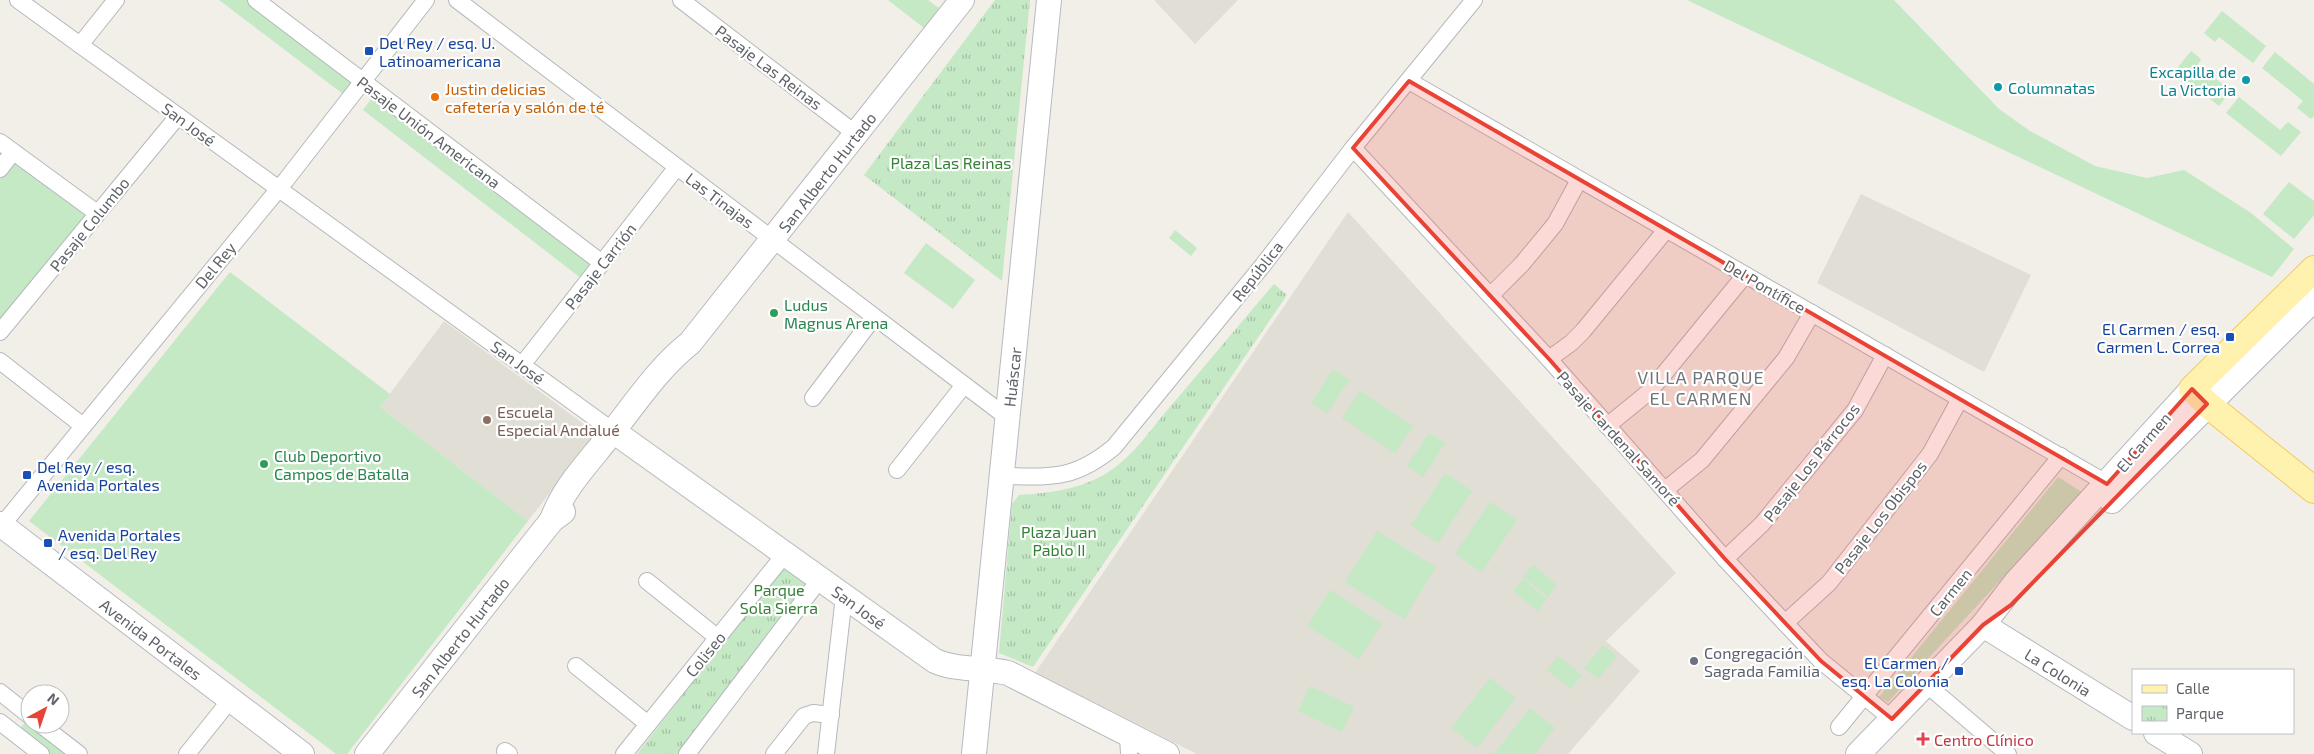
<svg xmlns="http://www.w3.org/2000/svg" width="2314" height="754" font-family="'Exo 2',sans-serif">
<defs>
<pattern id="park-tufts" width="24" height="20" patternUnits="userSpaceOnUse" patternTransform="scale(1.25)"><rect width="24" height="20" fill="#c5e8c5"/><path d="M3 7l-1-3M5 7V3M7 7l1-3M15 17l-1-3M17 17v-4M19 17l1-3" fill="none" stroke="#a3c0a4"/></pattern>
</defs>
<rect width="100%" height="100%" fill="#f1efe8"/>
<g fill="#e1ded6">
<path d="M1154,0h84l-43,44z"/>
<path d="M1861,194l170,81 -47,97 -167,-89z"/>
<path d="M1348,212l328,361 -70,68 34,30 -72,83h-371l-162,-81z"/>
<path d="M444,321l152,112 -68,88 -148,-114z"/>
</g>
<g fill="#c5e8c5">
<path d="M219,0h32l104,79 -12,15z"/>
<path d="M888,0h40l11,8 -15,20z"/>
<path d="M1687,0h207l105,109 31,22 65,35 52,12 37,-8 67,43 43,36 -22,28z"/>
<path d="M2222,11l44,35 -13,17 -34,-26 -4,5 -11,-9z"/>
<path d="M2191,51l10,8 -3,5 33,27 -12,15 -44,-35z"/>
<path d="M2275,52l39,32v32l-3,3 -14,-11 6,-7 -41,-33z"/>
<path d="M375,94l223,172 -12,16 -223,-172z"/>
<path d="M2239,97l41,33 8,-8 13,10 -20,24 -55,-43z"/>
<path d="M13,160l76,55 -89,111v-149z"/>
<path d="M2289,182l25,19v14l-20,24 -31,-25z"/>
<path d="M1175,230l22,18 -6,8 -22,-18z"/>
<path d="M926,243l49,37 -22,29 -49,-36z"/>
<path d="M230,272l160,122 -10,13 148,114 -181,233h-11l-307,-233z"/>
<path d="M1333,369l16,11 -22,33 -16,-10z"/>
<path d="M1360,391l53,35 -18,27 -53,-35z"/>
<path d="M1429,433l16,10 -22,34 -16,-11z"/>
<path d="M1445,473l27,18 -34,52 -27,-18z"/>
<path d="M2058,477l24,15 -194,210 -9,-5z"/>
<path d="M1490,502l27,18 -35,52 -27,-18z"/>
<path d="M1377,531l59,36 -32,52 -59,-37z"/>
<path d="M1533,565l24,20 -9,12 -25,-20z"/>
<path d="M1523,579l24,20 -9,12 -25,-20z"/>
<path d="M1330,590l52,33 -23,36 -52,-33z"/>
<path d="M1603,645l14,11 -19,23 -14,-11z"/>
<path d="M1558,656l24,19 -11,14 -24,-19z"/>
<path d="M1490,678l26,20 -39,50 -26,-20z"/>
<path d="M1310,686l44,21 -12,25 -44,-21z"/>
<path d="M1530,708l25,20 -20,26h-41z"/>
<path d="M26,721l41,33h-20l-29,-23z"/>
</g>
<g fill="url(#park-tufts)">
<path d="M995,0h35l-28,281 -138,-106z"/>
<path d="M1274,284l13,11 -254,372 -34,-14 13,-149 7,-9c32,-2 64,-6 91,-24 24,-16 42,-43 60,-64 35,-41 69,-82 104,-123z"/>
<path d="M784,565l27,19 -133,170h-41z"/>
</g>
<g fill="none" stroke-linecap="round" stroke-linejoin="round">
<defs>
<g id="street">
<path d="M18,0l595,431"/>
<path d="M256,0l346,263"/>
<path d="M457,0l551,418"/>
<path d="M681,0l175,134"/>
<path d="M80,45l36,-45"/>
<path d="M1409,81l706,407"/>
<path d="M0,142l97,71"/>
<path d="M1353,148l196,211 176,200 60,64 36,38 71,58"/>
<path d="M0,169l13,-17"/>
<path d="M1491,295l31,-31 33,-40 24,-44"/>
<path d="M0,332l178,-216"/>
<path d="M1549,359l22,-16 12,-12 83,-101"/>
<path d="M0,361l83,65"/>
<path d="M522,365l155,-198"/>
<path d="M813,398l61,-81"/>
<path d="M1607,426l43,-35 95,-116"/>
<path d="M897,470l67,-85"/>
<path d="M1002,476c50,1 72,4 112,-29l149,-182 90,-117 121,-148"/>
<path d="M1665,490l37,-30 84,-102 26,-45"/>
<path d="M2,525l284,-345 140,-180"/>
<path d="M1725,559l37,-35 93,-114 30,-55"/>
<path d="M647,581l71,57"/>
<path d="M1785,623l44,-40 101,-129 30,-55"/>
<path d="M576,666l72,58"/>
<path d="M1926,684l82,70"/>
<path d="M0,692l30,24"/>
<path d="M0,722l41,32"/>
<path d="M40,724l39,30"/>
<path d="M1839,727l222,-271"/>
<path d="M1128,734l1,20"/>
<path d="M505,751l4,3"/>
<path d="M187,754l44,-55"/>
<path d="M624,754l161,-200"/>
<path d="M687,754l133,-175"/>
<path d="M774,754l30,-38 9,-3 18,2"/>
<path d="M826,754l18,-158"/>
</g>
<g id="secondary">
<path d="M613,431l322,230c23,10 49,6 73,12l159,81"/>
<path d="M2112,501l202,-202"/>
<path d="M552,520c11,-32 37,-58 58,-85 25,-31 48,-67 80,-92l272,-343"/>
<path d="M0,524l302,230"/>
<path d="M1983,625l150,93"/>
<path d="M2156,733l34,21"/>
<path d="M367,754l185,-234 11,-8"/>
<path d="M974,754l75,-754"/>
<path d="M1858,754l125,-129 33,-43 176,-193"/>
</g>
<path id="primary" d="M2314,269l-122,120 15,15 107,86"/>
</defs>
<use href="#street" stroke="#b5b8bc" stroke-width="18"/>
<use href="#secondary" stroke="#b6babf" stroke-width="26"/>
<use href="#primary" stroke="#f2c960" stroke-width="28"/>
<use href="#street" stroke="#fff" stroke-width="16"/>
<use href="#secondary" stroke="#fff" stroke-width="24"/>
<use href="#primary" stroke="#fff2af" stroke-width="26"/>
</g>
<path fill="#ea4335" fill-opacity="0.2" stroke="#ea4335" stroke-width="4" stroke-linejoin="round" d="M1409,81l698,403 85,-95 15,15 -196,201 -28,20 -91,94 -71,-58 -96,-102 -176,-200 -196,-211z"/>
<g fill="#1a4fb4" stroke="#fff" stroke-width="2">
<rect x="364" y="46" width="10" height="10" rx="2.5"/>
<rect x="2225" y="332" width="10" height="10" rx="2.5"/>
<rect x="22" y="470" width="10" height="10" rx="2.5"/>
<rect x="43" y="538" width="10" height="10" rx="2.5"/>
<rect x="1954" y="666" width="10" height="10" rx="2.5"/>
</g>
<g fill="#0f9aa8" stroke="#fff" stroke-width="2">
<circle cx="2246" cy="80" r="5"/>
<circle cx="1998" cy="87" r="5"/>
</g>
<circle fill="#e8710a" stroke="#fff" stroke-width="2" cx="435" cy="97" r="5"/>
<g fill="#2e9e5b" stroke="#fff" stroke-width="2">
<circle cx="774" cy="313" r="5"/>
<circle cx="264" cy="464" r="5"/>
</g>
<circle fill="#8d6e63" stroke="#fff" stroke-width="2" cx="487" cy="420" r="5"/>
<circle fill="#6b7280" stroke="#fff" stroke-width="2" cx="1694" cy="661" r="5"/>
<path fill="#e0444e" stroke="#fff" stroke-width="2" d="M1920.5 731.5h5v5h5v5h-5v5h-5v-5h-5v-5h5z"/>
<g text-anchor="middle" dominant-baseline="central" stroke-width="4.5" stroke-linejoin="round" paint-order="stroke">
<g font-size="16" fill="#164399" stroke="#fff" text-anchor="start">
<text x="379" y="42">Del Rey / esq. U.<tspan x="379" dy="18">Latinoamericana</tspan></text>
<text x="2220" y="328" text-anchor="end">El Carmen / esq.<tspan x="2220" dy="18">Carmen L. Correa</tspan></text>
<text x="37" y="466">Del Rey / esq.<tspan x="37" dy="18">Avenida Portales</tspan></text>
<text x="58" y="534">Avenida Portales<tspan x="58" dy="18">/ esq. Del Rey</tspan></text>
<text x="1949" y="662" text-anchor="end">El Carmen /<tspan x="1949" dy="18">esq. La Colonia</tspan></text>
</g>
<g font-size="16" fill="#5f6368" stroke="#fff">
<text transform="translate(769 67) rotate(37)">Pasaje Las Reinas</text>
<text transform="translate(189 124) rotate(36)">San José</text>
<text transform="translate(429 132) rotate(37)">Pasaje Unión Americana</text>
<text transform="translate(827 172) rotate(-52)">San Alberto Hurtado</text>
<text transform="translate(720 200) rotate(37)">Las Tinajas</text>
<text transform="translate(89 224) rotate(-51)">Pasaje Columbo</text>
<text transform="translate(215 265) rotate(-51)">Del Rey</text>
<text transform="translate(600 266) rotate(-52)">Pasaje Carrión</text>
<text transform="translate(1257 271) rotate(-52)">República</text>
<text transform="translate(1765 286) rotate(30)">Del Pontífice</text>
<text transform="translate(518 362) rotate(36)">San José</text>
<text transform="translate(1012 377) rotate(-84)">Huáscar</text>
<text transform="translate(1619 438) rotate(48)">Pasaje Cardenal Samoré</text>
<text transform="translate(2143 442) rotate(-49)">El Carmen</text>
<text transform="translate(1811 462) rotate(-52)">Pasaje Los Párrocos</text>
<text transform="translate(1880 517) rotate(-52)">Pasaje Los Obispos</text>
<text transform="translate(1950 592) rotate(-51)">Carmen</text>
<text transform="translate(859 607) rotate(36)">San José</text>
<text transform="translate(460 637) rotate(-52)">San Alberto Hurtado</text>
<text transform="translate(151 639) rotate(37)">Avenida Portales</text>
<text transform="translate(705 654) rotate(-51)">Coliseo</text>
<text transform="translate(2058 672) rotate(32)">La Colonia</text>
</g>
<g font-size="16" fill="#0d838f" stroke="#fff" text-anchor="end">
<text x="2236" y="71">Excapilla de<tspan x="2236" dy="18">La Victoria</tspan></text>
<text x="2008" y="87" text-anchor="start">Columnatas</text>
</g>
<g font-size="16" fill="#c56008" stroke="#fff" text-anchor="start">
<text x="445" y="88">Justin delicias<tspan x="445" dy="18">cafetería y salón de té</tspan></text>
</g>
<g font-size="16" fill="#348238" stroke="#fff">
<text x="951" y="162">Plaza Las Reinas</text>
<text x="1059" y="531">Plaza Juan<tspan x="1059" dy="18">Pablo II</tspan></text>
<text x="779" y="589">Parque<tspan x="779" dy="18">Sola Sierra</tspan></text>
</g>
<g font-size="16" fill="#27864d" stroke="#fff" text-anchor="start">
<text x="784" y="304">Ludus<tspan x="784" dy="18">Magnus Arena</tspan></text>
<text x="274" y="455">Club Deportivo<tspan x="274" dy="18">Campos de Batalla</tspan></text>
</g>
<g font-size="16" fill="#785e54" stroke="#fff" text-anchor="start">
<text x="497" y="411">Escuela<tspan x="497" dy="18">Especial Andalué</tspan></text>
</g>
<g font-size="16" fill="#5b616d" stroke="#fff" text-anchor="start">
<text x="1704" y="652">Congregación<tspan x="1704" dy="18">Sagrada Familia</tspan></text>
</g>
<g font-size="16" fill="#be3a42" stroke="#fff" text-anchor="start">
<text x="1934" y="739">Centro Clínico</text>
</g>
<g font-size="18" letter-spacing="1" fill="#70757a" stroke="#fff">
<text x="1701" y="377">VILLA PARQUE<tspan x="1701" dy="21">EL CARMEN</tspan></text>
</g>
</g>
<rect x="2132" y="669" width="162" height="65" fill="#ffffff" stroke="#bfc1c3"/>
<rect x="2142" y="685" width="25" height="8" fill="#fff2af" stroke="#bfc1c3"/>
<text x="2176" y="694" font-size="15" fill="#5f6368">Calle</text>
<rect x="2142" y="706" width="25" height="15" fill="url(#park-tufts)" stroke="#bfc1c3"/>
<text x="2176" y="719" font-size="15" fill="#5f6368">Parque</text>
<g transform="translate(45 709) rotate(40)"><circle r="24" fill="#ffffff" stroke="#bfc1c3"/>
<path d="M0-4L9 19L0 12L-9 19Z" fill="#ea4335"/>
<text y="-8" font-size="14" font-weight="bold" text-anchor="middle" fill="#5f6368">N</text>
</g>
</svg>
